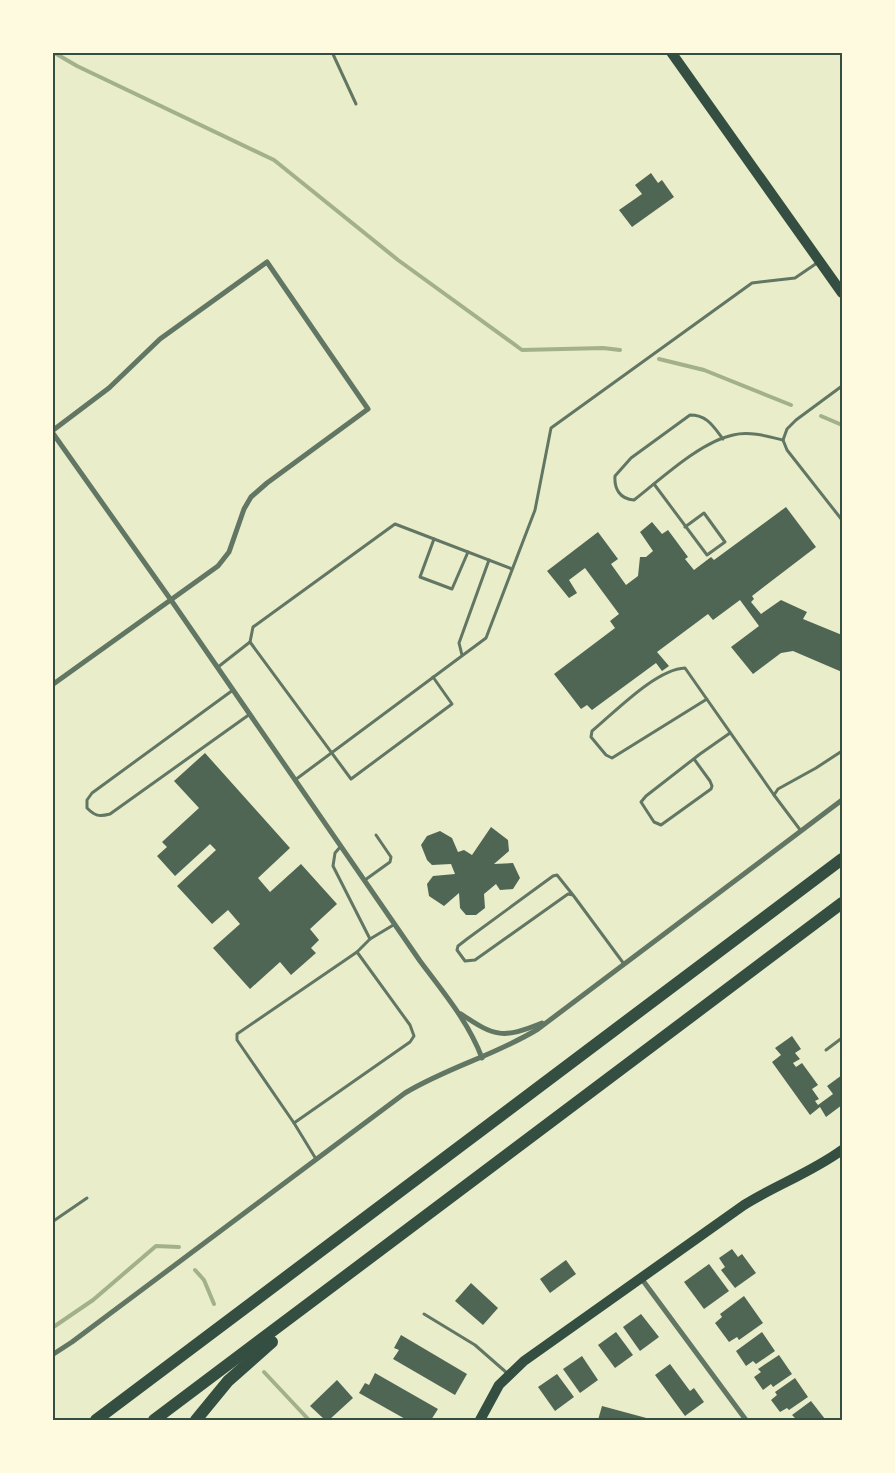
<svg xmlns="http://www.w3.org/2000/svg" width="895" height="1473" font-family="Manrope,sans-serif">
<rect width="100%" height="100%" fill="#e9edc9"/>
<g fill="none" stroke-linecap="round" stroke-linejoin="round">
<g stroke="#a3b18a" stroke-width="4">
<path d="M53,52l24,14 197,94 124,100 124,90 81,-2 17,2"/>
<path d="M659,359l45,11 87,35"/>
<path d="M821,416l21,9"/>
<path d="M195,1270l9,10 10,24"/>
<path d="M52,1328l41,-28 63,-54 23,1"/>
<path d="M264,1372l45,48"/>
</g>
</g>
<g fill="#4f6655">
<path d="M651,173l7,10 4,-3 12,17 -42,30 -13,-17 23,-16 -7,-9z"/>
<path d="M786,507l30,40 -64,49 2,3 -3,3 10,12 20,-14 26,12 -4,7 39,16v37l-49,-21 -12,2 -28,21 -22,-27 28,-21 -19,-26 -27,20 -5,-6 -51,38 12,14 -7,5 -6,-8 -64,47 -5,-5 -6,4 -27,-35 61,-46 -5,-7 9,-7 -34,-46 -16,12 8,13 -8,5 -22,-27 51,-39 20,27 -7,5 15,21 12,-9 2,-19h6l7,-6 -13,-19 12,-10 10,12 6,-4 20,27 -3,2 9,11 17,-13 3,3z"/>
<path d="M205,753l85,95 -32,30 12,14 31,-28 36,40 -27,25 9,11 -8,8 5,5 -25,22 -11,-13 -30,27 -37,-41 27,-24 -12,-14 -16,14 -35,-38 39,-36 -6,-6 -35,32 -18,-20 10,-9 -5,-5 37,-34 -25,-27z"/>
<path d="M491,827l17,13 1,11 -15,13 19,-1 7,15 -7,11 -13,1 -4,-6 -12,10 1,14 -9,7h-10l-6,-7 -1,-15 -15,13 -15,-10 -2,-12 6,-8 22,-2 -4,-10 -19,1 -5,-5 -6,-15 6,-9 13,-5 12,7 6,14 6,-2 8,5z"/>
<path d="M792,1036l9,13 -6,4 5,6 -7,4 3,4 6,-4 16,22 -6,4 7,10 -4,2 3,4 15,-11 -6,-8 15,-11v30l-16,12 -6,-10 -10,8 -38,-53 9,-7 -6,-7z"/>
<path d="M732,1249l6,8 4,-3 14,19 -21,15 -14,-18 4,-3 -6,-9z"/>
<path d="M566,1260l10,14 -26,19 -10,-14z"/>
<path d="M709,1264l20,27 -25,18 -20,-27z"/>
<path d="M471,1283l27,25 -15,17 -28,-24z"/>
<path d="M744,1296l19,27 -24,17 -2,-3 -8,5 -14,-19 7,-6 -2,-3z"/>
<path d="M641,1314l18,23 -19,14 -17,-24z"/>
<path d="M616,1332l17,23 -18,13 -17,-23z"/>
<path d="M762,1332l13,19 -19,13 -3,-3 -7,5 -10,-15z"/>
<path d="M401,1335l66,39 -12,21 -62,-36 6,-9 -5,-2z"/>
<path d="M779,1355l13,19 -19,13 -2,-3 -8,6 -9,-13 7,-5 -3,-3z"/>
<path d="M582,1356l16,24 -18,13 -17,-24z"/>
<path d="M670,1364l20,27 4,-3 10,14 -19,14 -30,-41z"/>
<path d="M375,1373l63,36 -7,11h-24l-48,-27 6,-10 4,2z"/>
<path d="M557,1374l17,23 -19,14 -17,-24z"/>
<path d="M795,1378l13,19 -19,13 -2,-2 -7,4 -9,-12 6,-5 -2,-3z"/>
<path d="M337,1380l16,18 -24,22h-4l-15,-14z"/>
<path d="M811,1401l14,18 -34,1 4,-2 -3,-3z"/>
<path d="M602,1406l48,13 -1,1h-51z"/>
</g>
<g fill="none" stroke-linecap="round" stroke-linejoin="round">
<g stroke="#617663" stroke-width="3">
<path d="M332,52l24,52"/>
<path d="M842,386l-46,34 -9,9 -4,11 4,10 55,70"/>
<path d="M723,439c-10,-13 -16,-24 -33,-24l-59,43 -16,18c-1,13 5,23 19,24 27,-21 66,-58 99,-65 16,-4 34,1 50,5"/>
<path d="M654,484l53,71 18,-13 -21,-29 -19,14"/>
<path d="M434,539l-14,38 32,12 16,-37"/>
<path d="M250,642l101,137 101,-75 -19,-27"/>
<path d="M462,655l-3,-12 30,-83"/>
<path d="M218,667l32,-25 3,-15 142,-103 117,45"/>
<path d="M233,690l-141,103 -5,7v8c8,8 12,9 23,6l140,-100"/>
<path d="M707,699l-95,59 -6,-3 -15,-18 1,-6c22,-18 64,-62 93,-63l89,127"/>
<path d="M694,759l16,22 2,5 -1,3 -50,36 -7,-3 -13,-20 5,-6 54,-42 30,-21"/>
<path d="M295,780l191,-142 49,-128 16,-82 201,-145 43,-5 22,-15"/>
<path d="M801,831l-27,-36 4,-6 38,-21 26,-17"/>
<path d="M341,846l-6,7 -2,13 37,73"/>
<path d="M365,880l25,-18 1,-5 -15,-22"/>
<path d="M573,895l-16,-20 -4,1 -86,63 -9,7 -1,4 8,11 10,-1 93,-66 5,1 51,69"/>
<path d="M826,1050l16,-12"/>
<path d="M294,1123l-57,-83v-6l120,-82"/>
<path d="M316,1159l-22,-36 116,-81 4,-6 -4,-11 -53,-73 13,-13 25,-15"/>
<path d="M52,1222l35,-24"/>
<path d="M424,1314l51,31 32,28"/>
</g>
<g stroke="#617663" stroke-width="5">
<path d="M52,431l57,-43 51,-49 107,-77 101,147 -101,74 -16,14 -7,12 -15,43 -11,14 -166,119"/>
<path d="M52,432l119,168 249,361c23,31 48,60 62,97"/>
<path d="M461,1014c34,23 42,25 81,9"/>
<path d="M641,1278l105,142"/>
<path d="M52,1355l20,-13 333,-249c43,-26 91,-38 133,-64l304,-229"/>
</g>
<g stroke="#344e41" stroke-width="10">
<path d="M671,52l171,241"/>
<path d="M480,1420l19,-35 25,-24 220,-156c32,-20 68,-33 98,-55"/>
</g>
<g stroke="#344e41" stroke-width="12">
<path d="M96,1420l746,-561"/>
<path d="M154,1420l688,-517"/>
<path d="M196,1420l32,-39 44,-39"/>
</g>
</g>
<rect width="895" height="1473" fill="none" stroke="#fefae0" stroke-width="108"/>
<rect x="54" y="54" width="787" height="1365" fill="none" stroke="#344e41" stroke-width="2"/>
</svg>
